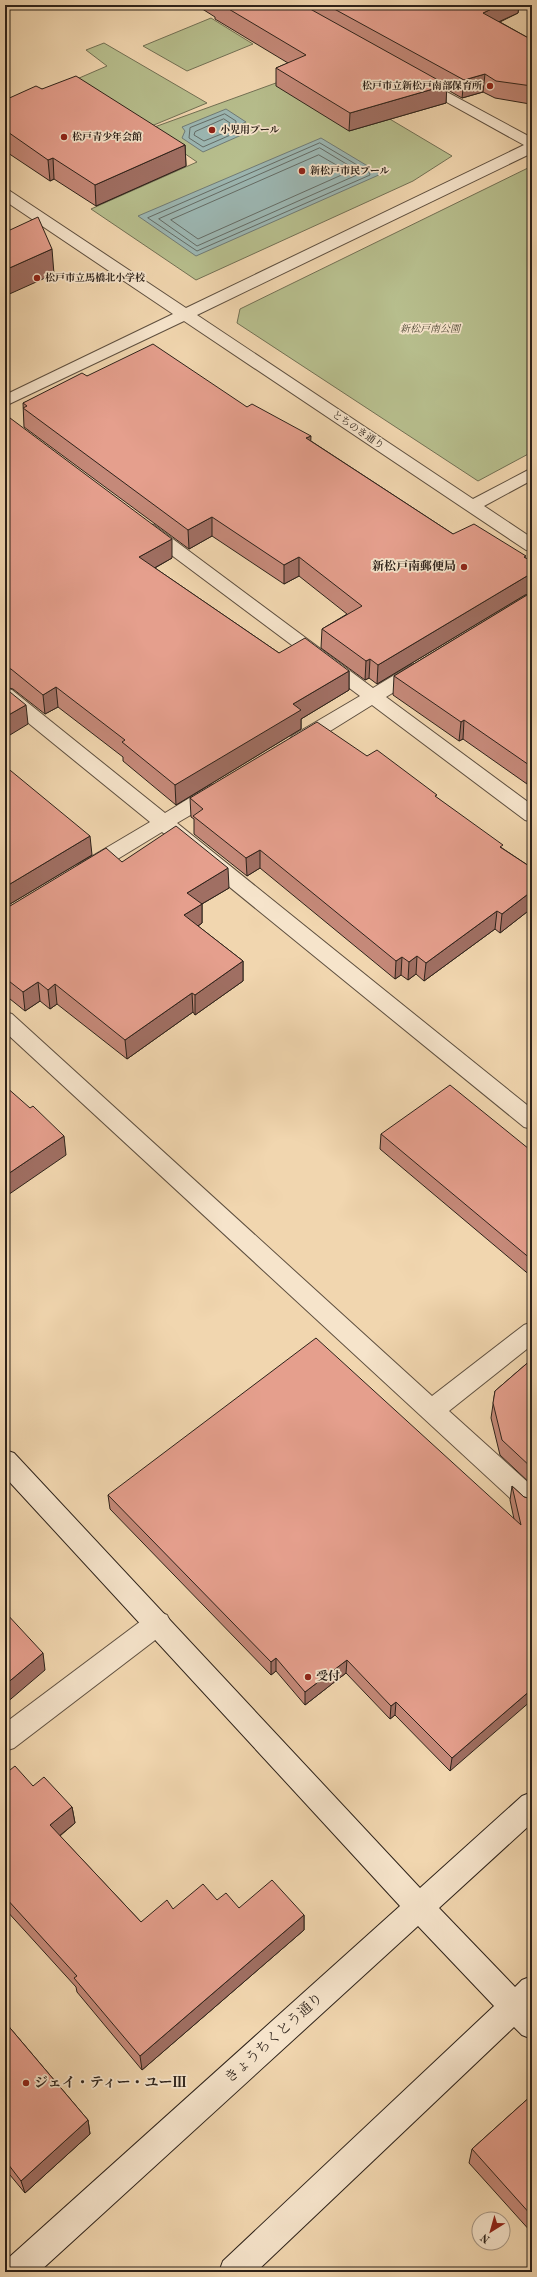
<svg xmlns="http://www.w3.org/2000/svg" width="537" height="2277" font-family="'Old Standard TT','Noto Serif JP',serif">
<rect width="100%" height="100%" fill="#f1d6af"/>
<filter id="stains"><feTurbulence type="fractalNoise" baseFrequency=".005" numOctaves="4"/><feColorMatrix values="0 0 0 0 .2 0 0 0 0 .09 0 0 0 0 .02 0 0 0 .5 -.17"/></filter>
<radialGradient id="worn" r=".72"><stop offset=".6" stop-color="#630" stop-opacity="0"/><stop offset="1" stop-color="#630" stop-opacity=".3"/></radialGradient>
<g fill="#b7be8d" stroke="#727054">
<path d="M211,18l42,26 -66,27 -44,-25z"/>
<path d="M104,43l103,60 -70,29 -74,-47 44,-19 -21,-16z"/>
<path d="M309,71l143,85 -39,25 -217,99 -105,-71 106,-47 -48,-33z"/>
<path d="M532,166v286l-54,29 -241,-158 3,-14z"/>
</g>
<g fill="#9cb7b3" stroke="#707b76">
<path d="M226,109l20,13 -7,3 -1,3 8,5 -43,19 -21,-14 3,-7 -3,-4z"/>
<path d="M321,138l60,36 -185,82 -58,-40z"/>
</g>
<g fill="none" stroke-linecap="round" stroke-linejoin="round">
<g stroke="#646c66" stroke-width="1">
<path d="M225,114l11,7 -1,12 -32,14 -14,-9 1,-10z"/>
<path d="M224,119l6,4 -1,8 -25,10 -10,-6 1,-3z"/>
<path d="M320,143l49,29 1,3 -173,76 -49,-33z"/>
<path d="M320,148l38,23 1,3 -162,72 -38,-27z"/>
<path d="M319,155l26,15 1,3 -148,66 -27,-19z"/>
</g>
<defs>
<g id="street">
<path d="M419,77l113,61v15l-335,162 276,184 59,-31v12l-48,26 48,32v13l-6,-1 -342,-229 -179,85v-11l168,-81 -168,-113v-12l5,2 176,117 338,-163 -110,-61 -2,-3 2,-3z"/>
<path d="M148,524l6,1 219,163 38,-23 7,-2 7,2 2,4 -2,4 -39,24 146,108v17l-7,-2 -153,-115 -66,41 -7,1 -7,-1 -3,-5 3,-5 68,-40 -218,-163 -3,-4 3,-4z"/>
<path d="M5,688l7,2 153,123 44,-27 7,-2 7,2 3,5 -3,5 -46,27 355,286v20l-8,-2 -362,-295 -69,42 -7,2 -7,-2 -3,-5 3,-5 71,-42 -145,-118z"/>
<path d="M5,1012l7,2 420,382 92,-71 8,-3v23l-83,66 83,75v27l-9,-3 -518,-478z"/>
<path d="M158,1611l9,4 4,8 -4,8 -153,117 -9,3v-28l144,-108z"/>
</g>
<path id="secondary" d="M5,1450l9,3 406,435 102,-92 10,-4v31l-93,85 76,79 7,-7 10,-4v63l-10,-4 -8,-8 -258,245h-37l4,-11 271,-255 -76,-80 -379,346h-34v-11l395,-355 -395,-429z"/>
</defs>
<use href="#street" stroke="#5e4f3f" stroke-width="2"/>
<use href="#secondary" stroke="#2d221a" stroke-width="2"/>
<use href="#street" fill="#f6e4cb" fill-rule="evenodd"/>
<use href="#secondary" fill="#f6e4cb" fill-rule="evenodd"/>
</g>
<g fill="#c58979" stroke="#2d221a">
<path d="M196,5h323l-1,8 -18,9 32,18v63l-2,1 -35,-6 -12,-6 -21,6 -16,-9v14l-97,28 -73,-45v-18l12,-5 -73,-44v-2z"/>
<path d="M42,89l143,56 1,21 -90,40 -42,-27 -4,2 -45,-30v-51z"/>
<path d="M87,376l160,31 64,34 142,93 73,24 6,4v219l-5,3 -64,-45 -4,2 -66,-46 1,-19 135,-82 -4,1 -148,89 -8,-6 -4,2 -44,-32 1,-19 25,-15 -48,-38 -15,8 -72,-48 -23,13 -165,-122 -1,-24z"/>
<path d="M5,416l167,142 -17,10 124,85 70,18v19l-48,29v10l-125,76 -53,-44v-4l-65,-50 -13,7 -32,-25 -8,-2z"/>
<path d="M367,756l70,42 65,50 30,20v40l-32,25 -5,-4 -71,52 -8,-7 -8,6 -7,-5 -6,4 -135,-111 -13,8 -53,-42v-15l-3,-2 -1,-19z"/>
<path d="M5,766l87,89 -87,52 5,-1 112,-44 107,26 -27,16v19l-4,3 45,35v20l-48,34 -2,-3 -66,47 -70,-55 -7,5 -10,-8 -15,10 -20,-16z"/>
<path d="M381,1134l148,15 3,-2v130l-152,-128z"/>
<path d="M532,1359v126l-32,-30 -9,-37 4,-27z"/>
<path d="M512,1486l12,11 8,2 -82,272 -55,-56 -5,4 -44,-46 -41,32 -29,-34 -5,4 -161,-166 -2,-14 406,24 -4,-19z"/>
<path d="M5,1774l28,12 39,21 3,16 -15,13 81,86 32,-13 44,-9 22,8 65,7v15l-162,140 -65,-78 -1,-5 -71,-78z"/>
<path d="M5,2022l83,98 2,14 -65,59 -20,-24z"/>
<path d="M532,2095v138l-63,-70 3,-14z"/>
</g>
<g fill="#a06f63" stroke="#2d221a">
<path d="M500,5h19l-1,8 -37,17 2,-17z"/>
<path d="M485,74l-2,18 -21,6 2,-18z"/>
<path d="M447,85l-1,18 -97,28 1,-18z"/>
<path d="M532,86v17l-2,1z"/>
<path d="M185,145l1,21 -90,40 -1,-21z"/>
<path d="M53,158l1,21 -4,2 -2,-21z"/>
<path d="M52,249l2,25 -49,22v-26z"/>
<path d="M311,436l-1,19 -4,-17z"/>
<path d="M212,517v19l-23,13 -1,-19z"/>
<path d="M172,539v19l-32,18 -1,-19z"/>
<path d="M299,557v19l-15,8v-19z"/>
<path d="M532,574v19l-7,2 -148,89 1,-19 149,-89z"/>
<path d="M370,659l-1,19 -4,2 1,-19z"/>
<path d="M349,671v19l-48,29v10l-125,76 -1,-20 118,-81z"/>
<path d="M56,687l2,20 -13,7 -2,-19z"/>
<path d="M26,705l2,19 -23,14v-21z"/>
<path d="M464,720l-1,19 -4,2 2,-19z"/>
<path d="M532,763v18l-5,3 2,-19z"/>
<path d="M90,836l2,19 -87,52v-20z"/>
<path d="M260,850v18l-13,8 -1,-18z"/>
<path d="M228,868l1,20 -41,24 -1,-19z"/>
<path d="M532,891v17l-32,25 2,-19z"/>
<path d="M202,904v19l-17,12 -1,-20z"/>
<path d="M497,911l-2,18 -71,52 2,-18z"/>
<path d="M417,956l-1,18 -8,6 1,-18z"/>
<path d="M402,957l-1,18 -6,4 1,-18z"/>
<path d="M243,961v20l-48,34v-20z"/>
<path d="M38,982l2,19 -15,10 -2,-19z"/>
<path d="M55,984l2,20 -7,5 -2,-19z"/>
<path d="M192,993l1,19 -66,47 -2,-19z"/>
<path d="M64,1136l2,19 -61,42v-21z"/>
<path d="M43,1653l2,17 -40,34v-19z"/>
<path d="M276,1658v13l-5,4v-13z"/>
<path d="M347,1660l-1,13 -41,32v-13z"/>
<path d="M532,1689v11l-82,71 2,-13z"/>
<path d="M396,1702l-1,13 -5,4 1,-13z"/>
<path d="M72,1807l3,16 -22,18 -3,-16z"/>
<path d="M304,1915v15l-162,140 -2,-14z"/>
<path d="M88,2120l2,14 -65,59 -4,-12z"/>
</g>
<g fill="#e59f8d" stroke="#2d221a">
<path d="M222,5h81l144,80 -97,28 -74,-45 30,-13z"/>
<path d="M327,5h173l-17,8 49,27v46l-36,-5 -11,-7 -21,6z"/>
<path d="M76,76l109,69 -90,40 -42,-27 -5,2 -43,-30v-30l31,-14 6,3z"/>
<path d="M38,217l14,32 -47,21v-43l5,3z"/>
<path d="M153,344l94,63 5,-3 59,32 -5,2 147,96 21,-10 52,32 -2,1 8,5v12l-5,2 -149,89 -8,-6 -4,2 -44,-32 40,-23 -63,-49 -15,8 -72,-48 -24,13 -165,-122 4,-2 -4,-3 59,-30 5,3z"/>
<path d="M6,415l166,124 -33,18 140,96 26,-15 44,33 -56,33 8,6 -126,75 -53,-43 3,-2 -69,-53 -13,8 -32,-26 -6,-1v-17l2,-1 -2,-2v-232z"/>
<path d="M532,592v171l-3,2 -65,-45 -3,2 -67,-46z"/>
<path d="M5,688l21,17 -21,12z"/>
<path d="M317,722l50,34 10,-6 60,45 -2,1 68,49 -3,2 32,21v23l-30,23 -5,-3 -71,52 -9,-7 -8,6 -7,-5 -6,4 -136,-111 -14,8 -53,-42 10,-7 -13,-11z"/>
<path d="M5,766l85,70 -85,51z"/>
<path d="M176,826l52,42 -41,25 15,11 -18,11 59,46 -48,34 -3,-2 -67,47 -70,-56 -7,6 -10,-8 -15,10 -18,-14v-71l5,-1 96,-58 16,14z"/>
<path d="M450,1085l79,64 3,-2v113l-151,-126z"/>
<path d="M5,1086l25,22 3,-2 31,30 -59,40z"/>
<path d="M316,1338l205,187 -9,-39 12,11 8,2v190l-80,69 -56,-56 -5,4 -44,-46 -42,32 -29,-34 -5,4 -163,-167z"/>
<path d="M532,1359v109l-30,-28 -9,-37 2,-12z"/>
<path d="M5,1612l38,41 -38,32z"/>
<path d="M15,1766l18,20 11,-9 28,30 -22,18 91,97 26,-22 6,9 30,-25 14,16 9,-7 13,15 33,-28 32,35 -164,141 -66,-78 3,-2 -72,-79v-123z"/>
<path d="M5,2022l83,98 -67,61 -16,-21z"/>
<path d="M532,2095v121l-60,-67z"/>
</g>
<g fill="#8f2418" stroke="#f6e4cb" stroke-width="1.5">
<circle cx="490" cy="86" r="4"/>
<circle cx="212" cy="130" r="4"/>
<circle cx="64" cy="137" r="4"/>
<circle cx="302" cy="171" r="4"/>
<circle cx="37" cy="278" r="4"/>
<circle cx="464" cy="567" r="4"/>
<circle cx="308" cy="1677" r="4"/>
<circle cx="26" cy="2083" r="4"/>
</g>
<g text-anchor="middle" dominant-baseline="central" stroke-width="3.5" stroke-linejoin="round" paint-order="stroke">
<g font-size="10" font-weight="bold" fill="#2d221a" stroke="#f6e4cb" text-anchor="start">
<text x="482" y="86" text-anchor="end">松戸市立新松戸南部保育所</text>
<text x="220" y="130">小児用プール</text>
<text x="72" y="137">松戸青少年会館</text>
<text x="310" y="171">新松戸市民プール</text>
<text x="45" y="278">松戸市立馬橋北小学校</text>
</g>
<g font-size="10" font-style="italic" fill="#504937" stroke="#f6e4cb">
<text x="430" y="329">新松戸南公園</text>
</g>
<g font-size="10" fill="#2d221a" stroke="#f6e4cb">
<text transform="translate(358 430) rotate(34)">とちのき通り</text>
</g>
<g font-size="12" font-weight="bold" fill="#2d221a" stroke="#f6e4cb" text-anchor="end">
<text x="456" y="567">新松戸南郵便局</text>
<text x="316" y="1677" text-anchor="start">受付</text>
</g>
<g font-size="14" fill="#2d221a" stroke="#f6e4cb">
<text transform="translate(274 2038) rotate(-42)">きょうちくとう通り</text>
</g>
<g font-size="14" font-weight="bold" fill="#2d221a" stroke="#f6e4cb" text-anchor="start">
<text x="34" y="2083">ジェイ・ティー・ユーⅢ</text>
</g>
</g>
<rect width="537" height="2277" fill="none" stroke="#f1d6af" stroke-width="20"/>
<rect x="6" y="6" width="525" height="2265" fill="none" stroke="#2d221a" stroke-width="2"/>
<rect x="10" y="10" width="517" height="2257" fill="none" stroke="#2d221a"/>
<g transform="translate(491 2231) rotate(217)"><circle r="19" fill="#f6e4cb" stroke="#a69684"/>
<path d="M0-3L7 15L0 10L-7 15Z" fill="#8f2418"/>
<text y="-6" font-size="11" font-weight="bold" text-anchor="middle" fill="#2d221a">N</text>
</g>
<rect width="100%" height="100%" filter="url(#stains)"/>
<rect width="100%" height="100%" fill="url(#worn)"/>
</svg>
